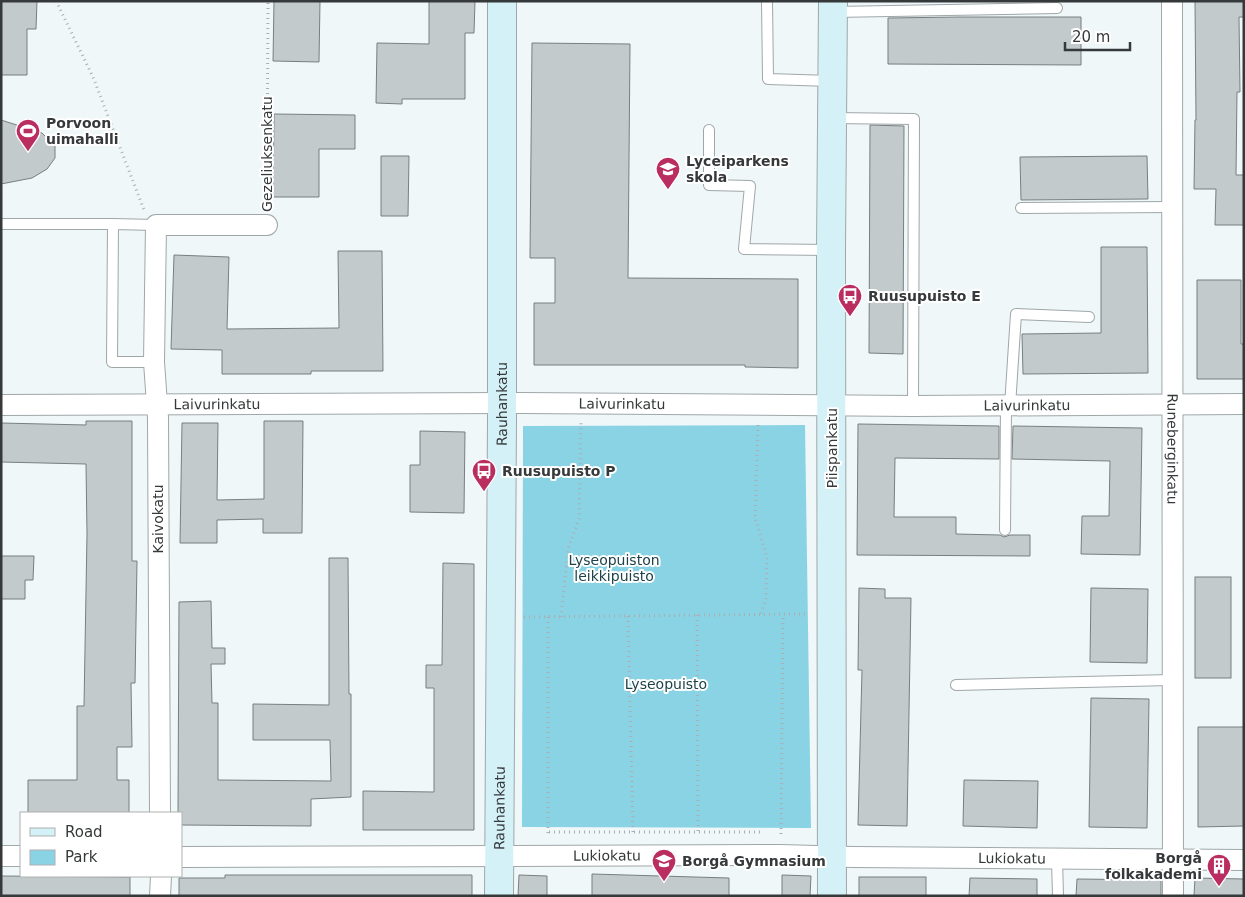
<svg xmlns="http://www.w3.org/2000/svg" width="1245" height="897" font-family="'DejaVu Sans',sans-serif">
<rect width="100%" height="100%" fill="#eff7f9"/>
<path fill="#89d3e5" d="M805,425l6,403 -289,-1 1,-401z"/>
<g fill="#c2cacc" stroke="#787f81">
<path d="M1,1h36l-1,28h-9v46h-26z"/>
<path d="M274,1h46l-1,61 -46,-1z"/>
<path d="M429,1h46l-1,32h-9v66h-63v5l-26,-1 1,-60 52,1z"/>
<path d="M1195,1h49v16h-5l1,75h-3l-1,83h8v50h-29l1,-36h-22l1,-69h1z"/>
<path d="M959,17h122v48l-193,-1v-46z"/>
<path d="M532,43l98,1 -2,234 170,1v89l-53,-1v-2h-211v-62h21v-45h-25z"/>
<path d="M274,114l81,1v34h-36v48h-46z"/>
<path d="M1,120l41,13 13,13v12l-8,11 -15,9 -31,6z"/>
<path d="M870,125l34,1 -1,228 -34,-1z"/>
<path d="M381,156h28l-1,60h-27z"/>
<path d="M1147,156l1,43 -127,1 -1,-43z"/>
<path d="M1101,247h46l1,126 -125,1 -1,-40 79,-1z"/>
<path d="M338,251h44l1,120h-72v3h-89v-24l-51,-1 3,-94 55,2 -2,72 112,-1z"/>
<path d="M1197,280h44v64h3v35h-47z"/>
<path d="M86,421h46v140h5l-2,122h-4l1,64h-15v33h12v33h-101v-33h49v-74h7l3,-172 -1,-70 -85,-2v-39l85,2z"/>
<path d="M264,421h39l-1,112h-39v-14l-46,1v23h-37l2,-120h36l-1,77 47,-1z"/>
<path d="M858,424l141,2v33l-104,-1 -1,59h62v17l44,1 4,2 6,-2h20v21l-173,-1z"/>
<path d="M1013,426l129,2 -2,127 -59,-1 1,-38h27l1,-55 -98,-2z"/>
<path d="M420,431l45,1 -1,81 -54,-1v-47h10z"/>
<path d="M1,556h33l-1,24h-8v19h-24z"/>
<path d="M329,558h19l1,136h2v103l-40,2v27l-130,-1v-12h-3l1,-211 32,-1 1,47h13v16h-14l1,39h6v77l113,1 -1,-41h-77v-36l76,1z"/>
<path d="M443,563l31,1v266h-111v-39l71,1v-104h-8v-23h16z"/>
<rect x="1195" y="577" width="36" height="101"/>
<path d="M859,588l26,1v9h26l-4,228 -49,-1 4,-155h-4z"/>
<path d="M1091,588l57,1 -1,74 -57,-1z"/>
<path d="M1091,698l58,1 -2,129 -58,-1z"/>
<path d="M1198,727h46v99l-46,1z"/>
<path d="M964,780l74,1 -1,47 -74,-2z"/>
<path d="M592,874l137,4v18h-137z"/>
<path d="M225,875h247v21h-293v-18h46z"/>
<path d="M519,875l28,1v20h-29z"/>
<path d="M782,875l29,1 -1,20h-28z"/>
<path d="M1,876l129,1v19h-129z"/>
<rect x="859" y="877" width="67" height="19"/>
<path d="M970,878l67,1v17h-68z"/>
<path d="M1195,878l49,1v17h-50z"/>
<path d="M1077,879l84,1v16h-85z"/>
</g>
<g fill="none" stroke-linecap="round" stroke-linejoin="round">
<defs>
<g id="lane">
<path d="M767,1l1,78 63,2"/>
<path d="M834,12l223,-4"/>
<path d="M832,118l82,1 -1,287"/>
<path d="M709,130v55l41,1 -6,63 86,1"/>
<path d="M1021,208l151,-1"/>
<path d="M1,224h112"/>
<path d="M154,362h-42l1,-138 43,1"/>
<path d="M1010,406l6,-92 73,3"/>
<path d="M1005,530l1,-124"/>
<path d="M956,685l216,-5"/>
<path d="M1057,859l1,37"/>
</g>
<g id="street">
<path id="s1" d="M1172,1l1,895"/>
<path id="s2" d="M1,405l520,-2 392,3 331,-2"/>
<path d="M160,813l-2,-395 -4,-56 2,-137h111"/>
<path d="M1,856h20"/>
<path id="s3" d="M181,857l599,-2 73,2 391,3"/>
<path d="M160,896l1,-20"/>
</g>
<g id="secondary">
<path id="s4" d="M499,896l3,-476v-419"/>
<path d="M832,896l-1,-646 2,-249"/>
</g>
</defs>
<use href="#lane" stroke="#9fa7a9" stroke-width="12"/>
<use href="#street" stroke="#9fa7a9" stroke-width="22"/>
<use href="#secondary" stroke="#9fa7a9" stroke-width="30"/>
<g stroke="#aab0b2" stroke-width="3" stroke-dasharray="1 4" stroke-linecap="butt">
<path d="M56,1l37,76 51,133"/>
<path d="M267,204l1,-203"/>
<path d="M758,425l-3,93 12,39 -1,41 -5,16"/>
<path d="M697,615l1,217"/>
<path d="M628,616l5,216"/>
<path d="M524,617l284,-3"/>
<path d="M548,617v219"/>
<path d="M561,617l7,-68 11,-30 2,-97"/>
<path d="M549,832h211"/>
<path d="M781,834l2,-220"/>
</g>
<use href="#lane" stroke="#fff" stroke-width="10"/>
<use href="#street" stroke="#fff" stroke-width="20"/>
<use href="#secondary" stroke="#d4f1f8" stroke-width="28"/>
</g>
<defs>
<symbol id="stadium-pin" viewBox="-11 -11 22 30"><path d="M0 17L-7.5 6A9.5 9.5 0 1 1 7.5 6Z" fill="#ba2d5f" stroke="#fff"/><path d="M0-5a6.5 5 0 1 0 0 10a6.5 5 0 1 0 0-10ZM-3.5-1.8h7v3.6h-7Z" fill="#fff"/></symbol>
<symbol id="school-pin" viewBox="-11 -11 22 30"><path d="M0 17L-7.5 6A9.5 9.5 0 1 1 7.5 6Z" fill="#ba2d5f" stroke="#fff"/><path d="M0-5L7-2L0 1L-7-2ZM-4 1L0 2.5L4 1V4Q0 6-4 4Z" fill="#fff"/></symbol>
<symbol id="bus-pin" viewBox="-11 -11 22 30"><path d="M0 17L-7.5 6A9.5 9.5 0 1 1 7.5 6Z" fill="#ba2d5f" stroke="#fff"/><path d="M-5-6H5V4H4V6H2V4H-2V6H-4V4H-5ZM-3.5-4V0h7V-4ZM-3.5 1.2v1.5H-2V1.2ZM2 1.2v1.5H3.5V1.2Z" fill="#fff"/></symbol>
<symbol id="building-pin" viewBox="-11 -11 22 30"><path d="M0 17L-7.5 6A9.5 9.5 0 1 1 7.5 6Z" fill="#ba2d5f" stroke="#fff"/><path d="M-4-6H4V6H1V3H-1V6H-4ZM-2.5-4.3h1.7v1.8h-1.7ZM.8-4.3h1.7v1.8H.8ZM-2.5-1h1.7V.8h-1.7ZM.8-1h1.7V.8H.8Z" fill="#fff"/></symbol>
</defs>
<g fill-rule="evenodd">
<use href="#stadium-pin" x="14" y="117" width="28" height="38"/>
<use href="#school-pin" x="654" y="155" width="28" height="38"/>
<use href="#bus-pin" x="836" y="282" width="28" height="38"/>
<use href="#bus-pin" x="470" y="457" width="28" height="38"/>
<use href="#school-pin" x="650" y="847" width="28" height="38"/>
<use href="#building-pin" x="1205" y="852" width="28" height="38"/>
</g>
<g text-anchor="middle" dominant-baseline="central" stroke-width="4" stroke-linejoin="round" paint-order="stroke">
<g font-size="14" font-weight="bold" fill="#36393a" stroke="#fff" text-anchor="start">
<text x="46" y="123">Porvoon<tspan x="46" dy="16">uimahalli</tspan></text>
<text x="686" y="161">Lyceiparkens<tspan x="686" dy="16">skola</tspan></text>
<text x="868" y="296">Ruusupuisto E</text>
<text x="502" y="471">Ruusupuisto P</text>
<text x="1202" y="858" text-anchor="end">Borgå<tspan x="1202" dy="16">folkakademi</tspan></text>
<text x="682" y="861">Borgå Gymnasium</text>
</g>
<g font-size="14" fill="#36393a" stroke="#fff">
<text transform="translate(267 154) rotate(-90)">Gezeliuksenkatu</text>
<text stroke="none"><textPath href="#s4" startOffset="492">Rauhankatu</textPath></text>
<text stroke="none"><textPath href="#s2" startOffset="621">Laivurinkatu</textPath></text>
<text stroke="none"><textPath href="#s2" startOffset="216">Laivurinkatu</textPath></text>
<text stroke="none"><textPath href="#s2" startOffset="1026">Laivurinkatu</textPath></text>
<text transform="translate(832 448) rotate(-90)">Piispankatu</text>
<text stroke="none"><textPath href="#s1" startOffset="448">Runeberginkatu</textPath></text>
<text transform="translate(158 519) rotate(-90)">Kaivokatu</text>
<text stroke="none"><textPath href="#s4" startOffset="88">Rauhankatu</textPath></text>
<text stroke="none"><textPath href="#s3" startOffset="426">Lukiokatu</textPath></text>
<text stroke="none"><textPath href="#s3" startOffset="831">Lukiokatu</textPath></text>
</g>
<g font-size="14" fill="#1e424a" stroke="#fff">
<text x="614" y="560">Lyseopuiston<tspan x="614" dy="16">leikkipuisto</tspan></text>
<text x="666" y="684">Lyseopuisto</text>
</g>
</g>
<rect width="1245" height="897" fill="none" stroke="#36393a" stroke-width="5"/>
<rect x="20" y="812" width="162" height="65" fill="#ffffff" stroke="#afb0b0"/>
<rect x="30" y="828" width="25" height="8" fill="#d4f1f8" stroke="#afb0b0"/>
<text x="65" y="837" font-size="15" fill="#36393a">Road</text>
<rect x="30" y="850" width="25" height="15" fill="#89d3e5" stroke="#afb0b0"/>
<text x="65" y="862" font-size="15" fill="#36393a">Park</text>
<path d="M1065 42v8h65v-8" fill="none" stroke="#36393a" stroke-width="2.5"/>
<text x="1072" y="42" font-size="15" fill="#36393a" stroke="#ffffff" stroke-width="4" paint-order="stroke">20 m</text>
</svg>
